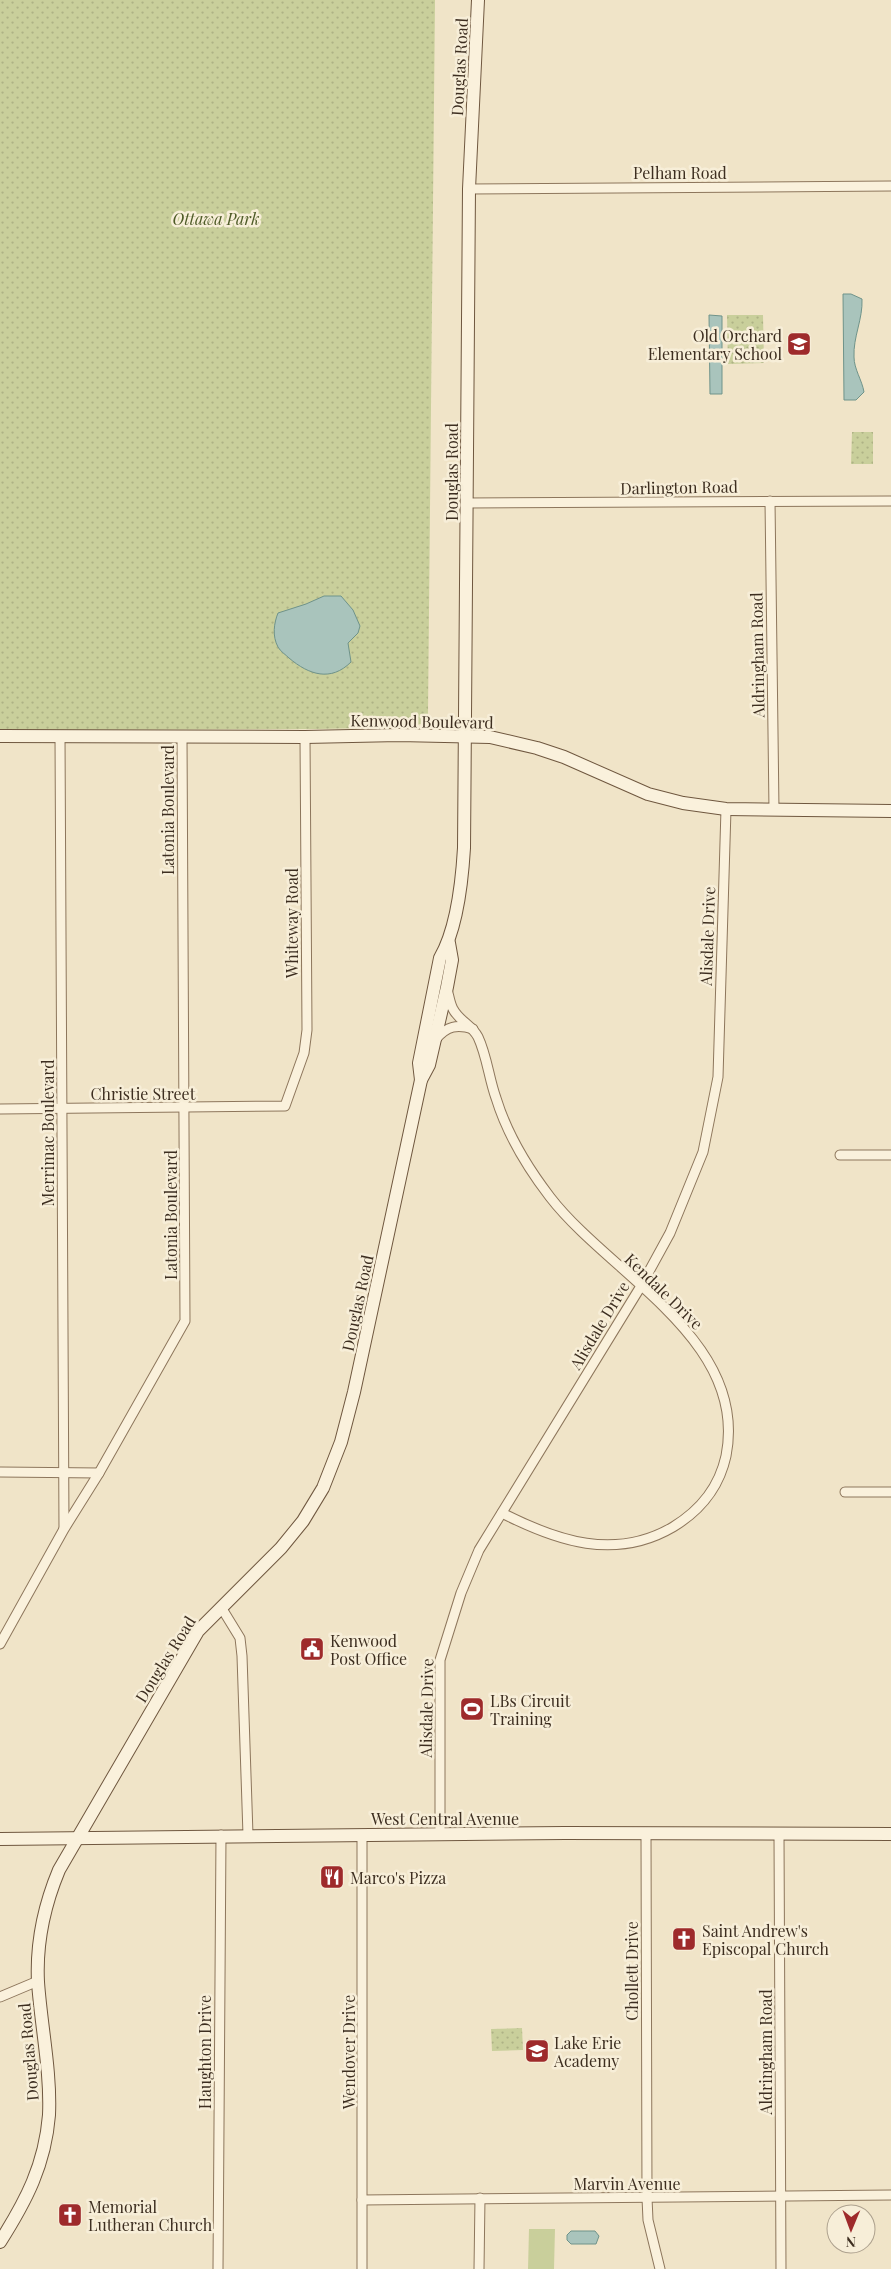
<svg xmlns="http://www.w3.org/2000/svg" width="891" height="2269" font-family="'Playfair Display',serif">
<defs>
<pattern id="park-dots" width="8" height="8" patternUnits="userSpaceOnUse" patternTransform="scale(1.25)"><rect width="8" height="8" fill="#c9cf9b"/><path d="M2 2h.1M6 6h.1" fill="none" stroke="#aeb285" stroke-width="1.8" stroke-linecap="round"/></pattern>
</defs>
<rect width="100%" height="100%" fill="#f0e4c8"/>
<g fill="url(#park-dots)">
<path d="M0,0h435l-7,713 -2,10 -21,4 -87,2 -318,1z"/>
<path d="M727,315h36l1,48 -36,1z"/>
<path d="M852,432h21v32h-22z"/>
<path d="M522,2028l1,22 -31,1 -1,-22z"/>
</g>
<path fill="#c9cf9b" d="M529,2229h26l-1,40h-26z"/>
<g fill="#a9c4bc" stroke="#6f938a">
<path d="M843,294h8l11,5c1,20 -9,38 -8,58 0,12 8,23 10,35l-8,8h-12z"/>
<path d="M709,315l13,1v78h-12z"/>
<path d="M324,596h17l12,14 7,16 -2,7 -10,10 3,19c-20,20 -42,13 -62,-4 -3,-3 -9,-7 -11,-11 -6,-11 -4,-24 0,-34l28,-9z"/>
<path d="M571,2231h24l4,5 -3,8h-25l-4,-4v-5z"/>
</g>
<g fill="none" stroke-linecap="round" stroke-linejoin="round">
<defs>
<g id="street">
<path d="M469,189l422,-3"/>
<path d="M770,501l4,309"/>
<path d="M467,503l424,-2"/>
<path d="M60,736l4,792"/>
<path d="M447,989c2,7 3,15 6,20 6,12 19,16 25,28 9,19 11,42 18,61 11,36 31,69 54,99 60,78 199,143 176,259 -7,32 -25,54 -53,71 -58,34 -116,14 -171,-14"/>
<path d="M436,1039c11,-13 21,-15 37,-10"/>
<path d="M0,1109l285,-3 19,-53 3,-23 -2,-293"/>
<path d="M840,1155h51"/>
<path d="M0,1472l99,1"/>
<path d="M845,1492h46"/>
<path d="M221,1607l19,31 2,18 6,179"/>
<path d="M0,1644l64,-115 35,-56 86,-152 -3,-584"/>
<path d="M362,1835v434"/>
<path d="M440,1835v-175l21,-67 18,-43 162,-264 29,-53 33,-81 15,-75 8,-268"/>
<path d="M646,1835l1,363 1,22 12,49"/>
<path d="M779,1835l2,434"/>
<path d="M0,1997l38,-16"/>
<path d="M362,2200l529,-5"/>
<path d="M218,2269l3,-434"/>
<path d="M479,2269l1,-71"/>
</g>
<g id="secondary">
<path d="M0,736l305,1 94,-2 91,2 47,11 27,9 84,37 35,9 43,6 165,2"/>
<path d="M421,1080l-2,-17 21,-105c17,-29 22,-76 24,-110l5,-659 9,-189"/>
<path d="M0,1839l565,-6 326,1"/>
<path d="M0,2242c26,-41 45,-77 49,-127 2,-44 -8,-89 -11,-133 -2,-40 6,-76 21,-112l139,-239 83,-83 22,-27 20,-33 18,-46 13,-50 67,-312 8,-15 18,-78 5,-27 -3,-17"/>
</g>
</defs>
<use href="#street" stroke="#8d765c" stroke-width="11"/>
<use href="#secondary" stroke="#6f573f" stroke-width="14"/>
<use href="#street" stroke="#faf1dc" stroke-width="9"/>
<use href="#secondary" stroke="#faf1dc" stroke-width="12"/>
</g>
<defs>
<symbol id="school-square" viewBox="-11 -11 22 22"><rect x="-9" y="-9" width="18" height="18" rx="4" fill="#9e2a2b" stroke="#f7eed8"/><path d="M0-5L7-2L0 1L-7-2ZM-4 1L0 2.5L4 1V4Q0 6-4 4Z" fill="#fff"/></symbol>
<symbol id="civic-square" viewBox="-11 -11 22 22"><rect x="-9" y="-9" width="18" height="18" rx="4" fill="#9e2a2b" stroke="#f7eed8"/><path d="M-.6-6.5H3V-4.5H.6V-3L4-1V1h2V6H-6V1h2V-1L-.6-3ZM-1.2 2.5V6h2.4V2.5Z" fill="#fff"/></symbol>
<symbol id="stadium-square" viewBox="-11 -11 22 22"><rect x="-9" y="-9" width="18" height="18" rx="4" fill="#9e2a2b" stroke="#f7eed8"/><path d="M0-5a6.5 5 0 1 0 0 10a6.5 5 0 1 0 0-10ZM-3.5-1.8h7v3.6h-7Z" fill="#fff"/></symbol>
<symbol id="restaurant-square" viewBox="-11 -11 22 22"><rect x="-9" y="-9" width="18" height="18" rx="4" fill="#9e2a2b" stroke="#f7eed8"/><path d="M-5-6h1v4h1v-4h1v4h1v-4h1v5L-1.5 .5V6h-2V.5L-5-1ZM5-6V6H3V1.5H1.5Q1.5-4 5-6Z" fill="#fff"/></symbol>
<symbol id="church-square" viewBox="-11 -11 22 22"><rect x="-9" y="-9" width="18" height="18" rx="4" fill="#9e2a2b" stroke="#f7eed8"/><path d="M-1.2-6h2.4v3.5h3.3v2.4h-3.3V6h-2.4V-.1h-3.3v-2.4h3.3Z" fill="#fff"/></symbol>
</defs>
<g fill-rule="evenodd">
<use href="#school-square" x="785" y="330" width="28" height="28"/>
<use href="#civic-square" x="298" y="1635" width="28" height="28"/>
<use href="#stadium-square" x="458" y="1695" width="28" height="28"/>
<use href="#restaurant-square" x="318" y="1863" width="28" height="28"/>
<use href="#church-square" x="670" y="1925" width="28" height="28"/>
<use href="#school-square" x="523" y="2037" width="28" height="28"/>
<use href="#church-square" x="56" y="2201" width="28" height="28"/>
</g>
<g text-anchor="middle" dominant-baseline="central" stroke-width="5" stroke-linejoin="round" paint-order="stroke">
<g font-size="16" fill="#3d2e20" stroke="#f7eed8">
<text transform="translate(459 67) rotate(-87)">Douglas Road</text>
<text x="680" y="172">Pelham Road</text>
<text transform="translate(451 472) rotate(-90)">Douglas Road</text>
<text transform="translate(679 487) rotate(-1)">Darlington Road</text>
<text transform="translate(757 655) rotate(-91)">Aldringham Road</text>
<text transform="translate(422 721) rotate(1)">Kenwood Boulevard</text>
<text transform="translate(167 810) rotate(-90)">Latonia Boulevard</text>
<text transform="translate(291 923) rotate(-90)">Whiteway Road</text>
<text transform="translate(707 936) rotate(-88)">Alisdale Drive</text>
<text x="143" y="1093">Christie Street</text>
<text transform="translate(47 1133) rotate(-90)">Merrimac Boulevard</text>
<text transform="translate(170 1215) rotate(-90)">Latonia Boulevard</text>
<text transform="translate(664 1291) rotate(44)">Kendale Drive</text>
<text transform="translate(357 1303) rotate(-78)">Douglas Road</text>
<text transform="translate(599 1325) rotate(-59)">Alisdale Drive</text>
<text transform="translate(165 1659) rotate(-58)">Douglas Road</text>
<text transform="translate(426 1708) rotate(-89)">Alisdale Drive</text>
<text x="445" y="1818">West Central Avenue</text>
<text transform="translate(631 1971) rotate(-90)">Chollett Drive</text>
<text transform="translate(28 2052) rotate(-95)">Douglas Road</text>
<text transform="translate(204 2052) rotate(-90)">Haughton Drive</text>
<text transform="translate(348 2052) rotate(-90)">Wendover Drive</text>
<text transform="translate(765 2052) rotate(-90)">Aldringham Road</text>
<text x="627" y="2183">Marvin Avenue</text>
</g>
<g font-size="16" font-style="italic" fill="#4d5a26" stroke="#f7eed8">
<text x="216" y="218">Ottawa Park</text>
</g>
<g font-size="16" fill="#3d2e20" stroke="#f7eed8" text-anchor="start">
<text x="782" y="335" text-anchor="end">Old Orchard<tspan x="782" dy="18">Elementary School</tspan></text>
<text x="330" y="1640">Kenwood<tspan x="330" dy="18">Post Office</tspan></text>
<text x="490" y="1700">LBs Circuit<tspan x="490" dy="18">Training</tspan></text>
<text x="350" y="1877">Marco's Pizza</text>
<text x="702" y="1930">Saint Andrew's<tspan x="702" dy="18">Episcopal Church</tspan></text>
<text x="554" y="2042">Lake Erie<tspan x="554" dy="18">Academy</tspan></text>
<text x="88" y="2206">Memorial<tspan x="88" dy="18">Lutheran Church</tspan></text>
</g>
</g>
<g transform="translate(851 2229) rotate(181)"><circle r="24" fill="#f7eed8" stroke="#ada18e"/>
<path d="M0-4L9 19L0 12L-9 19Z" fill="#9e2a2b"/>
<text y="-8" font-size="14" font-weight="bold" text-anchor="middle" fill="#3d2e20">N</text>
</g>
</svg>
